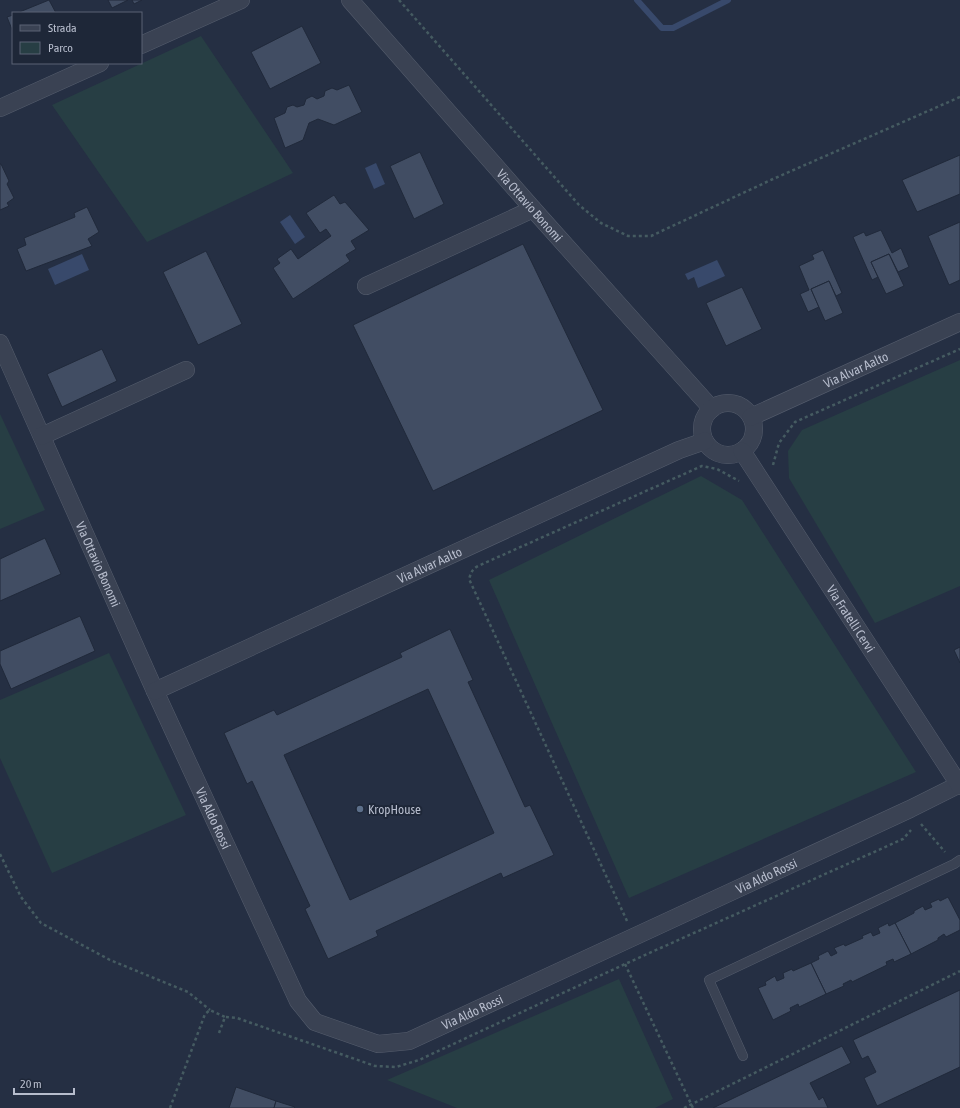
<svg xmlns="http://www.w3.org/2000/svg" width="960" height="1108" font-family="'Asap Condensed',sans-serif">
<rect width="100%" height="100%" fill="#252f43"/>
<g fill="#273e44">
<path d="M201,36l92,137 -146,69 -95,-137z"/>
<path d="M960,360v226l-85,37 -86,-145 -1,-27 14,-21z"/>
<path d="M0,414l45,96 -45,19z"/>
<path d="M701,476l41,24 174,272 -287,126 -140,-318z"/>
<path d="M109,653l77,162 -134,58 -52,-115v-58z"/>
<path d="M619,979l54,120 -18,9h-198l-70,-28z"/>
</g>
<g fill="#38496b">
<path d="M376,163l9,21 -11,5 -9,-21z"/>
<path d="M290,215l15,22 -10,7 -15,-22z"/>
<path d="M82,254l7,16 -34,15 -7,-16z"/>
<path d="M717,260l8,16 -27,12 -4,-11 -6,3 -3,-6z"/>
</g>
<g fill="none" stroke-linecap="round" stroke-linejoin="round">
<path stroke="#38496b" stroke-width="6" d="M637,0l25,28h11l55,-28"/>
</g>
<g fill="#414d63" stroke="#20293a" fill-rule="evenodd">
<path d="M49,0l7,13h-39z"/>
<path d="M108,0h20l-16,8z"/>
<path d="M132,0h10l-8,4z"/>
<path d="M13,15v17l-6,-15z"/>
<path d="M302,26l19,37 -51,26 -19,-37z"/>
<path d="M349,85l13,27 -28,13 -16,-6 -9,4 -6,17 -18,8 -11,-30 11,-5 2,-6 6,-2 4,2 7,-2 2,-6 6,-3 5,3 7,-3 1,-5 7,-3 5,2z"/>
<path d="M420,152l24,52 -30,15 -24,-53z"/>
<path d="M960,155v39l-43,18 -15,-32z"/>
<path d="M0,164h1l8,17 -2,3 7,14 -7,5 2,3 -9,4z"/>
<path d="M334,195l6,9 5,-2 24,28 -18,11 5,8 -10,6 4,6 -57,38 -20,-31 7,-5 -3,-4 14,-10 7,10 33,-23 -5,-7 -6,4 -14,-20z"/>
<path d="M87,207l12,25 -11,7 4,7 -66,25 -9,-22 9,-4 -2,-7 51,-21 -1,-4z"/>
<path d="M960,222v58l-11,5 -21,-49z"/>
<path d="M881,230l11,23 9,-5 8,19 -11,5 -9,-18 -18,8 7,15 -6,3 -19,-43 11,-5 2,4z"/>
<path d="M523,244l80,166 -170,81 -80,-166z"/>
<path d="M823,250l19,43 -6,3 -7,-15 -18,8 8,18 -11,5 -8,-18 9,-4 -10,-24 15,-7 -2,-4z"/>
<path d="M206,251l36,73 -44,21 -35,-73z"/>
<path d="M889,254l15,32 -18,8 -15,-32z"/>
<path d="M829,281l14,32 -18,8 -14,-32z"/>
<path d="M742,287l20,42 -36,17 -20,-43z"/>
<path d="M102,349l15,32 -55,26 -15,-33z"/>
<path d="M45,538l16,36 -61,27v-42z"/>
<path d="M80,616l15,35 -84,38 -11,-25v-13z"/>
<path d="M450,629l23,51 -5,2 57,125 5,-2 24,50 -51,23 -2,-5 -125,58 2,5 -50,23 -23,-50 5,-3 -58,-125 -5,3 -23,-51 50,-23 3,5 125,-58 -2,-4zM428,689l66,144 -144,67 -66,-145z"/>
<path d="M960,647v16l-6,-13z"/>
<path d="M948,897l12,23v10l-14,7 -2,-3 -6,4v2l-27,14 -16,-31 19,-10v-2l9,-5 2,4 7,-3 -2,-4 9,-4 1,2z"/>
<path d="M888,923l1,3 6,-3 16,31 -17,8 -1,-3 -7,3 1,3 -35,17 -1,-2 -8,4 1,2 -18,8 -15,-31 8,-4 -1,-3 10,-5 3,5 6,-3 -3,-5 10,-4 1,2 18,-8 -1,-2 9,-4 2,4 7,-3 -2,-5z"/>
<path d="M811,963l15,31 -27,13 -1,-3 -8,4 1,3 -18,9 -15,-32 8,-3 -1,-3 10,-6 2,5 7,-3 -1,-5 9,-4 1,2z"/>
<path d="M960,990v77l-83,39 -13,-28 12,-6 -8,-16 -6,3 -9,-19z"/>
<path d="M842,1046l9,17 -41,20 9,17 4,-3 5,11h-115z"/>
<path d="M236,1087l40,14 -2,7h-45z"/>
<path d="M276,1101l19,6 -1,1h-20z"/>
</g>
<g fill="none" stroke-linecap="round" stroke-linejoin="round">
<defs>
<path id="lane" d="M743,1056l-34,-76 245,-116 6,-4"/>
<g id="street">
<path id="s1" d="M350,0l183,209 179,200"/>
<path d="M141,45l100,-45"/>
<path d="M0,108l100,-45"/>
<path d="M366,286l167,-77"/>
<path id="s2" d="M0,343l155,348 143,310 17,21 63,22 31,-3 501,-232 50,-25"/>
<circle cx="728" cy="429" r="26"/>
<path id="s3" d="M751,417l209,-95"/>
<path d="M42,436l144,-66"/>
<path id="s4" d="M742,451l218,335"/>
<path id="s5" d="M155,691l524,-241 26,-9"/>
</g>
</defs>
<use href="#lane" stroke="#555d6d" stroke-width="10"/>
<use href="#street" stroke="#555d6d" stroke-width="18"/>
<g stroke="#455b61" stroke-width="2.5" stroke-dasharray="3 3" stroke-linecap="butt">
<path d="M399,0l180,205 22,18 27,13h23l122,-57 187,-82"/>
<path d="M773,465l6,-22 16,-21 165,-73"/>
<path d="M921,824l24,28"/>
<path d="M0,854l21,43 20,26 69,37 78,32 22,18"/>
<path d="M627,921l-158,-342c2,-6 3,-10 9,-13l224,-100 15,3 22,12"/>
<path d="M625,964l68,144"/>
<path d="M219,1033l6,-16 12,1 138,48 21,1 23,-7 206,-96 278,-125 8,-9"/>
<path d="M170,1108l35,-94 5,-4 15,7"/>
<path d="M684,1108l276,-137"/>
</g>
<use href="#lane" stroke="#3a4253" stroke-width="9"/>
<use href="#street" stroke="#3a4253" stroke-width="17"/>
</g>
<circle fill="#5c6f8a" stroke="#1e2738" stroke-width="1.5" cx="360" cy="809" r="4"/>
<g text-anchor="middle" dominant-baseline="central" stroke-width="4" stroke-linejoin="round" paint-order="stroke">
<g font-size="13" fill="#b7bdcd" stroke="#1e2738">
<text stroke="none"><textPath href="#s1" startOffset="273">Via Ottavio Bonomi</textPath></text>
<text stroke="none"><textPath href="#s3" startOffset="115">Via Alvar Aalto</textPath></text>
<text stroke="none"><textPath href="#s2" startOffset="242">Via Ottavio Bonomi</textPath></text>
<text stroke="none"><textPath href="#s5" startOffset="302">Via Alvar Aalto</textPath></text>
<text stroke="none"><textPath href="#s4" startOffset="200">Via Fratelli Cervi</textPath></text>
<text stroke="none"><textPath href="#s2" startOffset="521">Via Aldo Rossi</textPath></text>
<text stroke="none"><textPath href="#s2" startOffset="1241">Via Aldo Rossi</textPath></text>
<text stroke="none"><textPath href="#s2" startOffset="917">Via Aldo Rossi</textPath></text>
</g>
<g font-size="13" fill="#b7bdcd" stroke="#1e2738" text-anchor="start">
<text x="368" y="809">KropHouse</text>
</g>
</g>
<rect x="12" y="12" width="130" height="52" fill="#1e2738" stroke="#5b6374"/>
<rect x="20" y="25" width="20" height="6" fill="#3a4253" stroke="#5b6374"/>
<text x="48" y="32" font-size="12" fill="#b7bdcd">Strada</text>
<rect x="20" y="42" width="20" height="12" fill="#273e44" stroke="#5b6374"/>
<text x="48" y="52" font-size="12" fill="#b7bdcd">Parco</text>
<path d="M14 1088v6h60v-6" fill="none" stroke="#b7bdcd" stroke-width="2"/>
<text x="20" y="1088" font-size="12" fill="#b7bdcd" stroke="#1e2738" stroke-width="3" paint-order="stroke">20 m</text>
</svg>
